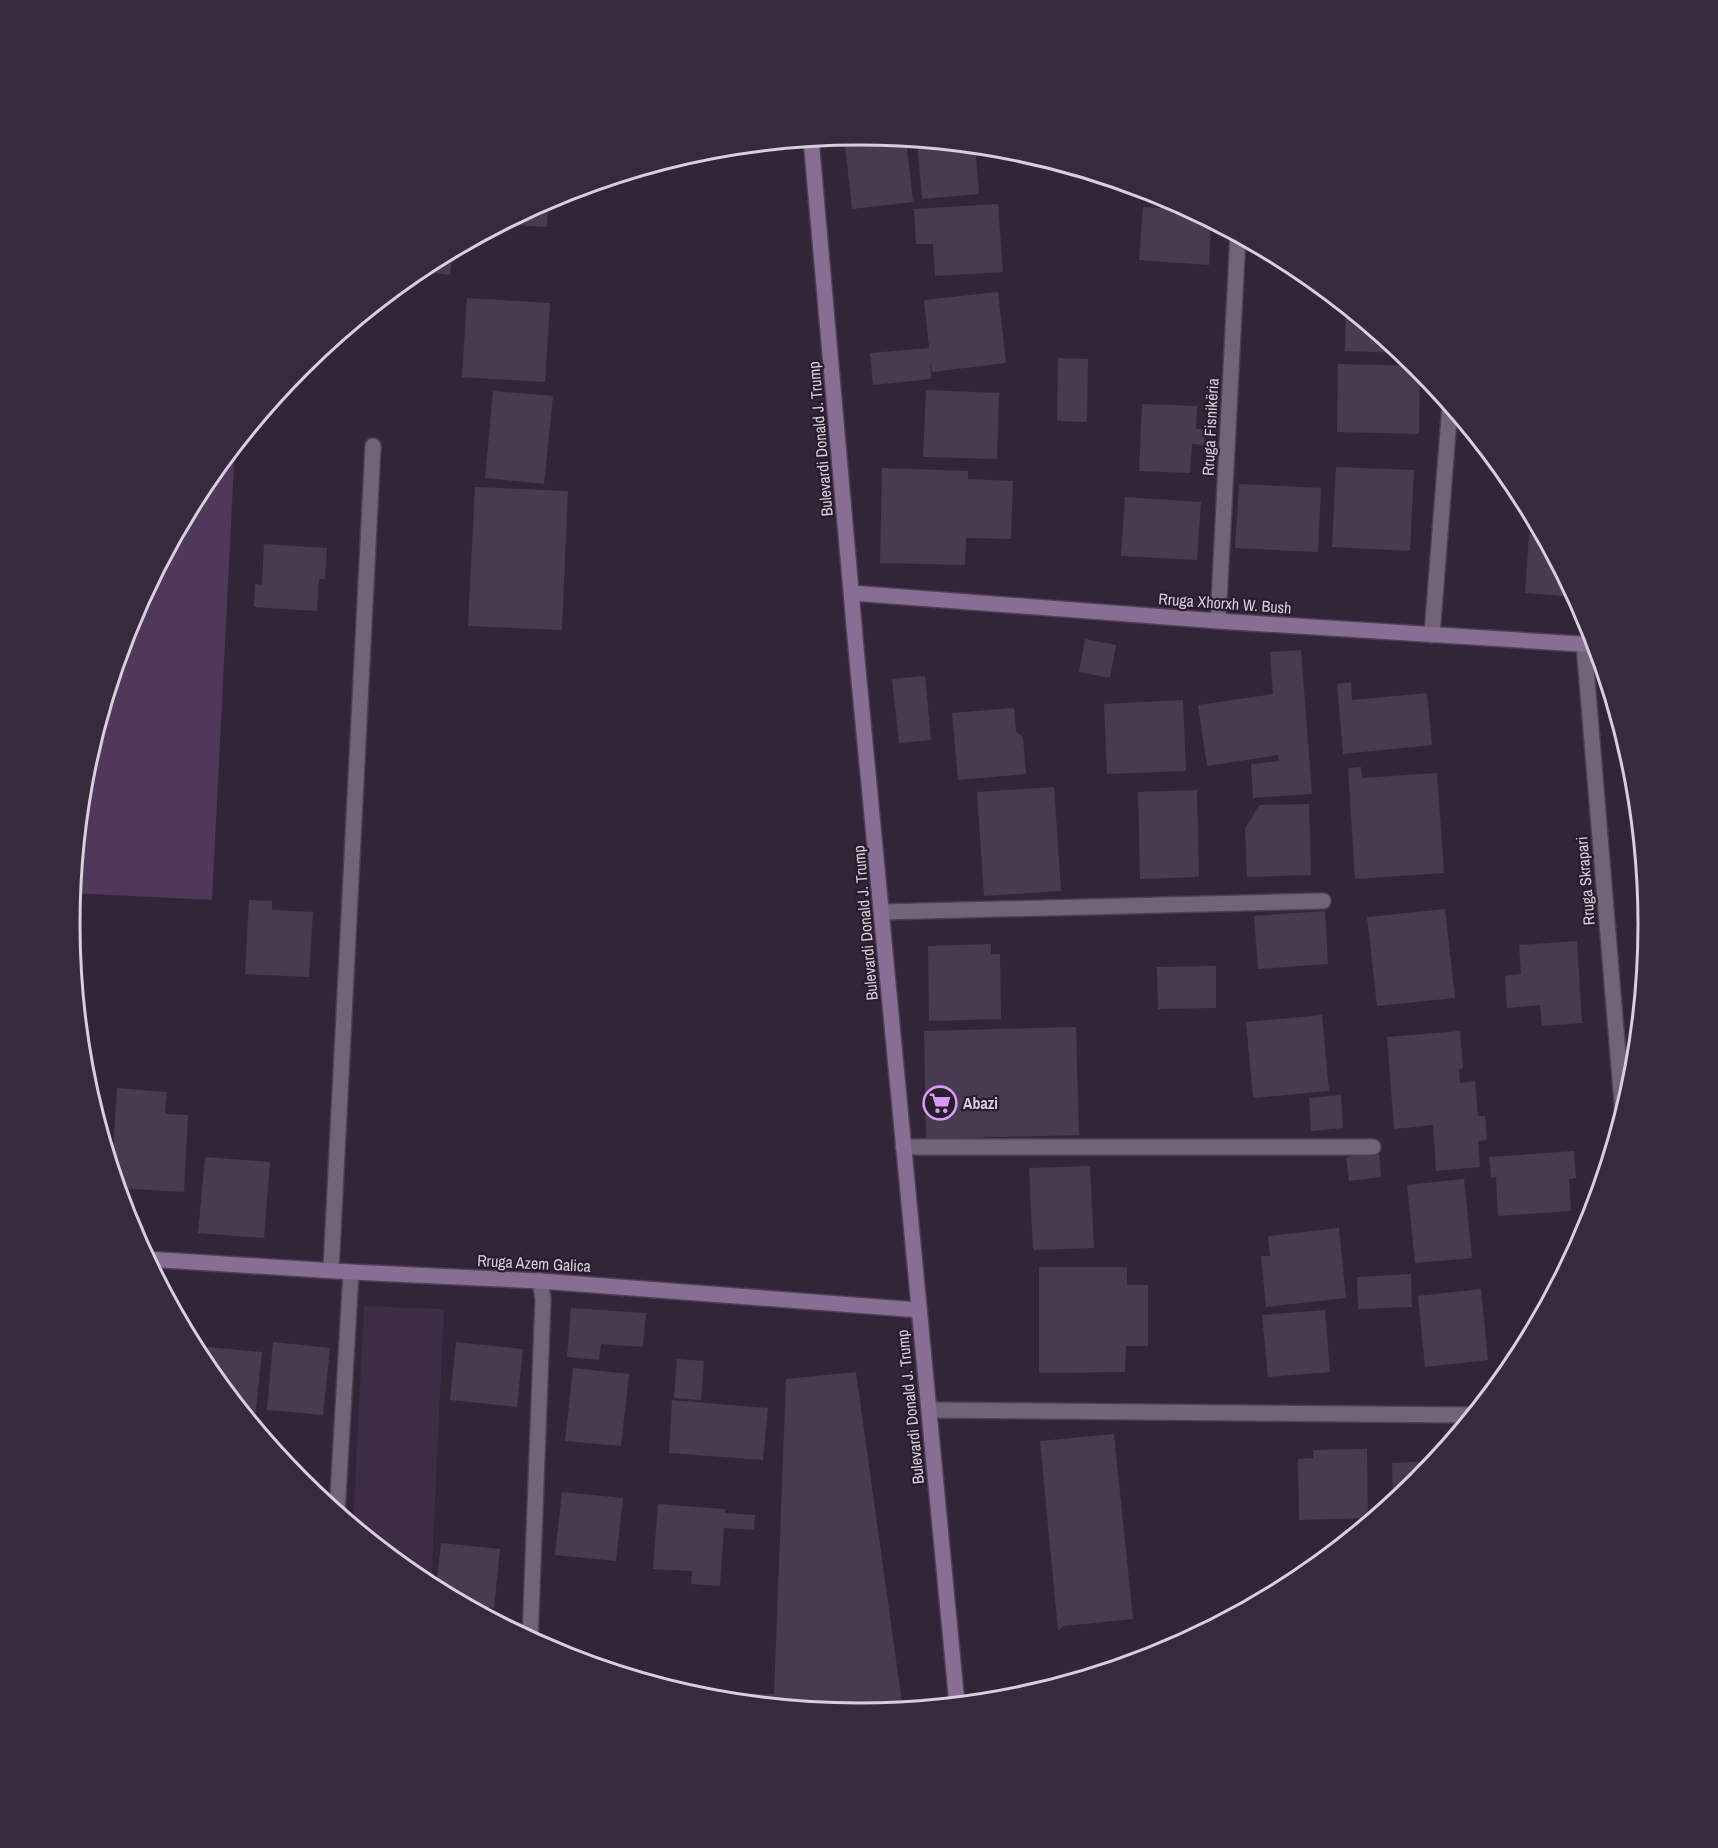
<svg xmlns="http://www.w3.org/2000/svg" width="1718" height="1848" font-family="'Archivo Narrow',sans-serif">
<rect width="100%" height="100%" fill="#322538"/>
<path fill="#3d2d45" d="M364,1306l80,3 -13,278 -11,-6 -67,-55z"/>
<path fill="#4f3859" d="M235,445l-23,455 -140,-7 12,-123 45,-149 73,-136z"/>
<g fill="#483b4f">
<path d="M859,134l47,5 7,63 -61,7 -8,-73z"/>
<path d="M917,140l58,5 4,49 -57,5z"/>
<path d="M1083,170l27,8v1l-28,-1z"/>
<path d="M548,199l-1,28 -47,-3z"/>
<path d="M998,204l5,68 -68,4 -2,-32h-17l-2,-35z"/>
<path d="M1143,207l48,3 20,11 -2,44 -70,-5z"/>
<path d="M453,250l-3,25 -35,-4 5,-4z"/>
<path d="M998,292l8,71 -74,9 -2,-11 1,18 -58,6 -3,-32 59,-5 -5,-48z"/>
<path d="M467,298l83,5 -5,79 -83,-5z"/>
<path d="M1346,307l57,46 -58,-2z"/>
<path d="M1058,358l30,1 -1,63 -30,-1z"/>
<path d="M1338,364l80,2 2,2 -1,66 -82,-2z"/>
<path d="M926,390l73,3 -2,66 -74,-2z"/>
<path d="M493,391l60,5 -9,88 -59,-6z"/>
<path d="M1142,404l55,2 -1,23h9l-1,16 -12,-1 -2,29 -51,-2z"/>
<path d="M1336,467l78,3 -4,81 -78,-4z"/>
<path d="M882,468l86,3v8l45,2 -2,58 -45,-1 -1,27 -85,-2z"/>
<path d="M1239,484l82,4 -3,64 -83,-4z"/>
<path d="M475,487l93,4 -6,139 -94,-4z"/>
<path d="M1125,497l76,5 -4,58 -76,-4z"/>
<path d="M1529,535l14,1 32,61 -50,-4z"/>
<path d="M264,544l63,4 -2,31h-6l-2,32 -63,-4 1,-23 7,1z"/>
<path d="M1085,639l31,6 -6,33 -31,-6z"/>
<path d="M1301,650l11,144 -59,4 -2,-34 28,-3 -1,-6 -71,11 -9,-61 75,-11 -3,-42z"/>
<path d="M925,676l6,64 -32,3 -7,-64z"/>
<path d="M1351,682l1,18 75,-7 5,52 -89,9 -6,-70z"/>
<path d="M1183,700l3,71 -79,3 -3,-70z"/>
<path d="M1014,708l2,24 7,5 3,37 -68,6 -6,-67z"/>
<path d="M1361,767l1,11 75,-5 7,100 -89,6 -7,-111z"/>
<path d="M1054,787l7,104 -77,5 -7,-104z"/>
<path d="M1197,790l2,87 -59,2 -2,-87z"/>
<path d="M1309,804l2,71 -64,2 -2,-48 14,-24z"/>
<path d="M249,900l23,1v9l41,2 -4,65 -64,-3z"/>
<path d="M1445,909l10,89 -78,8 -10,-89z"/>
<path d="M1325,911l3,53 -70,5 -4,-53z"/>
<path d="M1577,941l5,82 -40,3 -2,-21 -33,3 -2,-32 16,-2 -2,-29z"/>
<path d="M991,944v10h9l1,65 -72,2 -1,-75z"/>
<path d="M1216,966v42l-58,1 -1,-42z"/>
<path d="M1322,1015l7,76 -76,7 -7,-76z"/>
<path d="M1076,1027l3,108 -153,4 -2,-108z"/>
<path d="M1460,1031l3,37 -4,1 1,14 15,-2 3,35h7l2,24 -9,1 2,26 -44,4 -3,-46 -39,4 -7,-92z"/>
<path d="M117,1088l50,4 -2,22 23,1 -4,77 -67,-4 -5,-20z"/>
<path d="M1341,1095l2,33 -32,3 -2,-33z"/>
<path d="M1574,1151l2,27 -7,1 2,32 -73,5 -2,-39 -5,1 -2,-21z"/>
<path d="M1379,1153l2,24 -32,4 -3,-24z"/>
<path d="M205,1157l65,5 -6,76 -66,-5z"/>
<path d="M1090,1166l4,82 -61,2 -4,-82z"/>
<path d="M1464,1179l8,79 -57,5 -8,-78z"/>
<path d="M1339,1228l7,70 -80,9 -5,-51h9l-2,-20z"/>
<path d="M1039,1267h88v18h21v61h-22l-1,26 -86,1z"/>
<path d="M1411,1274l1,33 -54,2 -1,-32z"/>
<path d="M1481,1289l7,71 -63,7 -7,-71z"/>
<path d="M571,1308l75,5 -3,34 -42,-3 -2,16 -32,-3z"/>
<path d="M1325,1310l5,62 -62,5 -6,-62z"/>
<path d="M273,1342l57,6 -7,67 -56,-5z"/>
<path d="M456,1342l67,7 -6,58 -67,-7z"/>
<path d="M196,1346l66,6 -7,66 -9,-1 -44,-54 -6,-12z"/>
<path d="M677,1359l27,2 -3,39 -27,-2z"/>
<path d="M573,1368l56,6 -8,72 -56,-5z"/>
<path d="M856,1372l47,338 -44,4 -111,-11 -1,-9h27l12,-315z"/>
<path d="M672,1400l96,8 -5,52 -94,-7z"/>
<path d="M1114,1434l19,185 -69,7 -6,5 -18,-190z"/>
<path d="M1367,1449l1,69 -69,2 -1,-61 15,-1v-8z"/>
<path d="M1436,1461l-19,22 -24,20 -1,-40z"/>
<path d="M562,1492l61,6 -7,63 -61,-6z"/>
<path d="M658,1504l67,5v4l30,2 -1,15 -30,-2 -4,58 -29,-2 1,-13 -39,-2z"/>
<path d="M441,1543l59,6 -6,59 -28,-3 -30,-15z"/>
</g>
<g fill="none" stroke-linecap="round" stroke-linejoin="round">
<defs>
<path id="lane" d="M337,1513l14,-241"/>
<g id="street">
<path d="M1218,621l20,-386"/>
<path d="M1432,635l18,-230"/>
<path d="M1584,644l39,471"/>
<path d="M882,912l441,-11"/>
<path d="M903,1147h470"/>
<path d="M331,1270l42,-824"/>
<path d="M929,1410l544,5"/>
<path d="M530,1640l13,-341 -3,-18"/>
</g>
<g id="secondary">
<path d="M811,139l46,520 100,1045"/>
<path d="M852,593l366,28 378,24"/>
<path d="M147,1259l204,13 189,9 379,29"/>
</g>
</defs>
<use href="#lane" stroke="#4a4050" stroke-width="18"/>
<use href="#street" stroke="#4a4050" stroke-width="18"/>
<use href="#secondary" stroke="#4a4050" stroke-width="18"/>
<use href="#lane" stroke="#716378" stroke-width="15"/>
<use href="#street" stroke="#716378" stroke-width="15"/>
<use href="#secondary" stroke="#886d95" stroke-width="15"/>
</g>
<defs>
<symbol id="supermarket-ring" viewBox="-11 -11 22 22"><circle r="9.5" fill="#281c2d" stroke="#d99af7" stroke-width="1.5"/><path d="M-6-5.5h2.5l.6 2H6L4.5 2H-2.5L-4.4-4H-6ZM-1.5 3.2a1.3 1.3 0 1 0 .1 0ZM3 3.2a1.3 1.3 0 1 0 .1 0Z" fill="#d99af7"/></symbol>
</defs>
<g fill-rule="evenodd">
<use href="#supermarket-ring" x="921" y="1084" width="38" height="38"/>
</g>
<g text-anchor="middle" dominant-baseline="central" stroke-width="4.5" stroke-linejoin="round" paint-order="stroke">
<g font-size="16" fill="#d7cfdb" stroke="#281c2d">
<text transform="translate(1210 427) rotate(-87)">Rruga Fisnikëria</text>
<text transform="translate(820 439) rotate(-95)">Bulevardi Donald J. Trump</text>
<text transform="translate(1225 603) rotate(4)">Rruga Xhorxh W. Bush</text>
<text transform="translate(1585 881) rotate(-95)">Rruga Skrapari</text>
<text transform="translate(865 923) rotate(-95)">Bulevardi Donald J. Trump</text>
<text transform="translate(534 1263) rotate(3)">Rruga Azem Galica</text>
<text transform="translate(910 1407) rotate(-96)">Bulevardi Donald J. Trump</text>
</g>
<g font-size="16" font-weight="bold" fill="#d7cfdb" stroke="#281c2d" text-anchor="start">
<text x="963" y="1103">Abazi</text>
</g>
</g>
<path d="M0 0H1718V1848H0ZM80 924a779 779 0 1 1 1558 0a779 779 0 1 1-1558 0Z" fill="#362a3b" fill-rule="evenodd"/>
<path fill="none" stroke="#d7cfdb" stroke-width="3" d="M80 924a779 779 0 1 1 1558 0a779 779 0 1 1-1558 0Z"/>
</svg>
